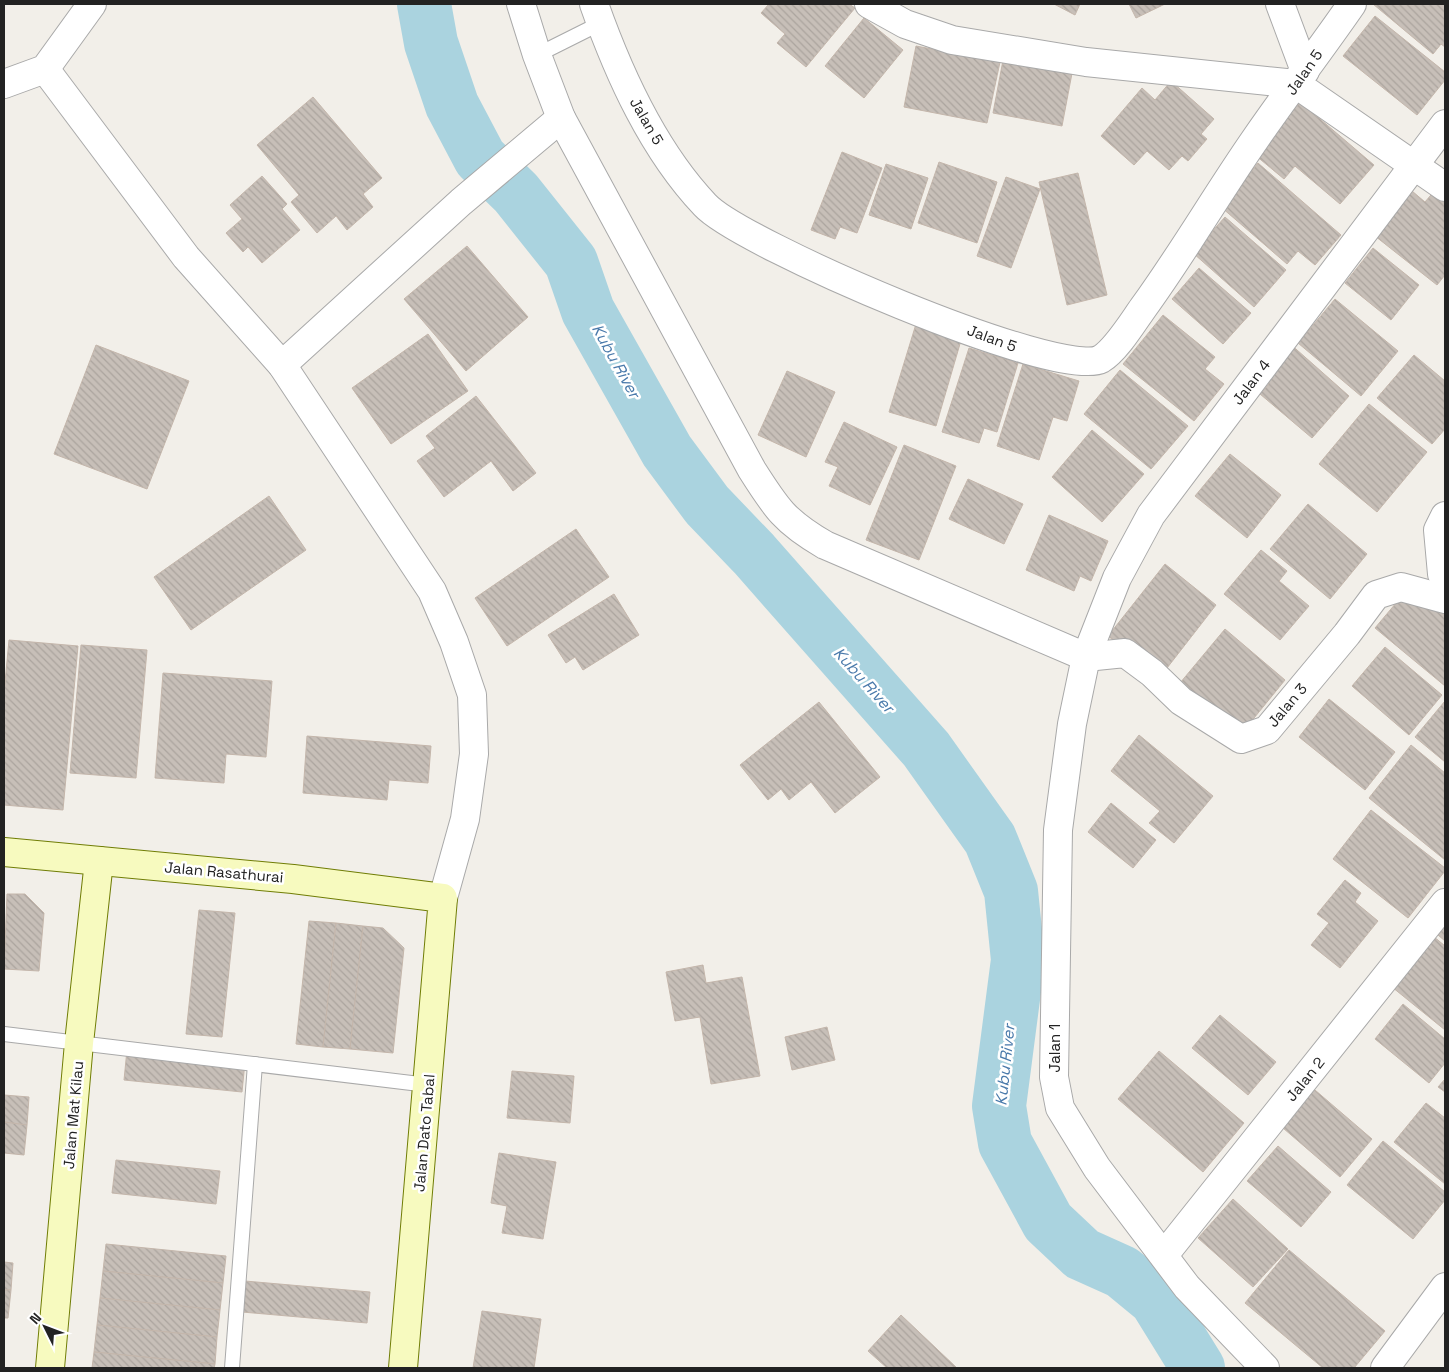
<svg xmlns="http://www.w3.org/2000/svg" width="1449" height="1372" font-family="'Space Grotesk',sans-serif">
<defs>
<pattern id="building-back-hatch" width="6" height="6" patternUnits="userSpaceOnUse" patternTransform="scale(1.25)"><rect width="6" height="6" fill="#c7bfb8"/><path d="M-1 5l2 2M0 0l6 6M5-1l2 2" fill="none" stroke="#aba49e"/></pattern>
</defs>
<rect width="100%" height="100%" fill="#f2efe9"/>
<g fill="none" stroke-linecap="round" stroke-linejoin="round">
<path stroke="#aad3df" stroke-width="54" d="M424,4l7,39 21,62 28,53 36,35 55,69 17,49 79,140 40,54 47,49 172,195 64,90 21,52 7,69 -19,146 6,37 43,79 34,32 40,18 34,28 42,68"/>
</g>
<g fill="url(#building-back-hatch)" stroke="#c4b6ab">
<path d="M769,4h80l6,4 -49,59 -29,-24 8,-9 -24,-21z"/>
<path d="M1054,4h26l-5,11z"/>
<path d="M1129,4h36l-29,14z"/>
<path d="M1373,4h72v43l-4,-3 -8,10z"/>
<path d="M1375,16l70,56v8l-28,35 -74,-59z"/>
<path d="M864,18l39,32 -39,48 -39,-32z"/>
<path d="M916,46l84,16 -13,61 -83,-16z"/>
<path d="M1004,55l69,13 -11,58 -69,-13z"/>
<path d="M1171,81l43,38 -13,15 6,5 -19,22 -6,-5 -13,14 -22,-19 -13,14 -33,-29 41,-48 13,12z"/>
<path d="M313,97l69,81 -19,16 10,13 -26,23 -11,-14 -19,17 -26,-31 8,-7 -42,-50z"/>
<path d="M1300,102l74,63 -34,39 -45,-38 -11,13 -29,-24z"/>
<path d="M842,152l40,16 -25,65 -17,-6 -5,12 -24,-9z"/>
<path d="M939,162l58,20 -20,61 -59,-20z"/>
<path d="M1258,163l83,72 -26,30 -17,-14 -11,13 -66,-57z"/>
<path d="M886,164l42,14 -17,51 -42,-14z"/>
<path d="M1078,173l29,122 -40,10 -28,-123z"/>
<path d="M262,176l25,28 -5,5 18,21 -38,33 -14,-16 -5,5 -17,-19 16,-14 -12,-14z"/>
<path d="M1006,177l34,12 -29,79 -34,-12z"/>
<path d="M1436,189l9,8v78l-8,10 -62,-49 37,-45 13,11z"/>
<path d="M1225,217l61,53 -32,37 -61,-54z"/>
<path d="M467,246l61,71 -62,54 -62,-72z"/>
<path d="M1373,248l46,37 -28,35 -46,-37z"/>
<path d="M1199,268l52,45 -28,31 -51,-45z"/>
<path d="M1335,299l63,52 -37,45 -63,-53z"/>
<path d="M1163,315l52,42 -10,12 19,15 -30,37 -71,-57z"/>
<path d="M916,324l46,13 -26,89 -47,-14z"/>
<path d="M428,334l40,57 -77,53 -39,-56z"/>
<path d="M1288,342l61,54 -37,42 -52,-44 9,-10 -10,-8z"/>
<path d="M96,345l93,36 -42,108 -93,-35z"/>
<path d="M969,348l49,15 -21,69 -13,-4 -5,15 -37,-11z"/>
<path d="M1414,355l31,26v48l-13,15 -55,-46z"/>
<path d="M1023,364l56,17 -12,40 -14,-4 -14,43 -42,-14z"/>
<path d="M1120,370l68,56 -37,43 -67,-55z"/>
<path d="M787,371l48,21 -29,65 -48,-22z"/>
<path d="M476,396l60,77 -23,18 -22,-30 -47,36 -27,-36 18,-13 -9,-12z"/>
<path d="M1369,404l58,48 -50,60 -58,-48z"/>
<path d="M844,422l53,25 -27,58 -41,-19 9,-19 -13,-5z"/>
<path d="M1092,430l52,44 -42,48 -50,-45z"/>
<path d="M904,445l52,21 -37,94 -53,-20z"/>
<path d="M1230,454l51,41 -34,43 -52,-42z"/>
<path d="M968,479l55,25 -19,40 -55,-25z"/>
<path d="M269,496l37,54 -115,80 -37,-53z"/>
<path d="M1308,504l59,50 -37,45 -60,-50z"/>
<path d="M1049,515l59,26 -17,40 -11,-5 -6,15 -48,-21z"/>
<path d="M576,529l33,48 -102,69 -32,-48z"/>
<path d="M1261,550l26,21 -8,10 30,25 -29,34 -56,-46z"/>
<path d="M1165,564l51,41 -56,72 -52,-41z"/>
<path d="M1407,590l38,14v82l-70,-58z"/>
<path d="M614,594l25,41 -56,35 -8,-13 -9,6 -18,-28z"/>
<path d="M1225,629l60,51 -44,54 -61,-51z"/>
<path d="M9,640l69,6 -15,164 -59,-5v-112z"/>
<path d="M81,645l66,5 -11,128 -66,-5z"/>
<path d="M1385,647l57,48 -33,40 -57,-49z"/>
<path d="M163,673l109,8 -6,76 -40,-3 -2,29 -69,-5z"/>
<path d="M1329,699l66,53 -30,38 -66,-53z"/>
<path d="M1445,701v61l-30,-25z"/>
<path d="M819,702l61,75 -45,36 -24,-31 -22,18 -8,-11 -13,11 -28,-35z"/>
<path d="M1139,735l74,61 -39,47 -25,-20 11,-12 -49,-40z"/>
<path d="M307,736l124,10 -3,37 -39,-3 -2,20 -84,-7z"/>
<path d="M1411,745l34,28v87l-76,-62z"/>
<path d="M1111,803l45,37 -23,28 -45,-36z"/>
<path d="M1371,810l74,58v3l-37,47 -75,-59z"/>
<path d="M1345,880l16,13 -6,9 23,19 -38,47 -29,-23 18,-22 -12,-9z"/>
<path d="M7,894h18l19,19 -5,58 -35,-2z"/>
<path d="M199,910l36,3 -13,124 -36,-3z"/>
<path d="M309,921l27,2 -13,124 -27,-3z"/>
<path d="M336,923l27,3 -13,123 -27,-2z"/>
<path d="M363,926l20,2 21,20 -11,105 -43,-4z"/>
<path d="M1445,926v15l-7,-6z"/>
<path d="M1433,936l12,10v84l-53,-43z"/>
<path d="M703,965l3,18 36,-6 18,99 -49,8 -11,-67 -25,4 -9,-49z"/>
<path d="M1403,1004l42,35v24l-16,20 -54,-44z"/>
<path d="M1220,1015l56,47 -28,33 -56,-47z"/>
<path d="M827,1027l8,33 -43,10 -7,-33z"/>
<path d="M127,1050l118,12 -3,30 -118,-12z"/>
<path d="M1159,1051l85,72 -41,49 -85,-73z"/>
<path d="M512,1071l62,5 -4,47 -63,-5z"/>
<path d="M1445,1079v13l-7,-5z"/>
<path d="M1308,1084l64,55 -32,38 -64,-55z"/>
<path d="M4,1095l25,2 -2,28 -23,-3z"/>
<path d="M1426,1103l19,15v66l-51,-42z"/>
<path d="M4,1122l23,3 -3,30 -20,-2z"/>
<path d="M1383,1141l62,51v8l-32,39 -66,-54z"/>
<path d="M1278,1146l53,46 -30,35 -54,-46z"/>
<path d="M499,1153l57,9 -13,77 -41,-6 5,-27 -16,-3z"/>
<path d="M116,1160l104,11 -4,33 -104,-11z"/>
<path d="M1233,1199l55,50 -35,38 -55,-49z"/>
<path d="M106,1244l120,12 -3,27 -120,-12z"/>
<path d="M1289,1250l96,81 -31,37h-31l-78,-65z"/>
<path d="M4,1262l9,1 -2,27h-7z"/>
<path d="M103,1271l120,12 -3,27 -120,-12z"/>
<path d="M245,1281l125,11 -3,31 -125,-11z"/>
<path d="M4,1290h7l-3,28h-4z"/>
<path d="M100,1298l120,12 -3,27 -120,-12z"/>
<path d="M482,1311l59,8 -7,49h-61z"/>
<path d="M901,1315l56,53h-70l-19,-17z"/>
<path d="M97,1325l120,12 -2,27 -121,-12z"/>
<path d="M94,1352l121,12 -1,4h-122z"/>
</g>
<g fill="none" stroke-linecap="round" stroke-linejoin="round">
<defs>
<g id="lane">
<path d="M537,55l64,-32"/>
<path d="M4,1034l424,51"/>
<path d="M232,1368l23,-304"/>
</g>
<g id="street">
<path d="M521,4l16,51 24,63 191,352c24,38 33,52 73,75l261,112 39,-4 27,20 29,28 60,38 26,-9 80,-96 29,-39 25,-8 44,12"/>
<path d="M594,4c25,71 59,146 111,201 36,39 355,176 396,154 15,-9 32,-37 42,-51 40,-55 74,-114 113,-170 31,-45 65,-89 96,-134"/>
<path d="M869,4l36,20 47,16 134,22 210,22 149,103"/>
<path d="M1280,4l25,67"/>
<path d="M45,69l141,188 96,108 150,226 22,51 18,53 2,59 -9,65 -22,79"/>
<path d="M4,84l41,-15 47,-65"/>
<path d="M282,365l179,-163 100,-84"/>
<path d="M1445,516l-7,14 4,44 3,3"/>
<path d="M1164,1255l281,-352"/>
<path d="M1265,1368l-78,-81 -90,-119 -37,-60 -6,-31 4,-247 14,-106 14,-67 31,-79 34,-63 294,-391"/>
<path d="M1385,1368l60,-81"/>
</g>
<g id="secondary">
<path d="M4,852l289,27 150,19 -40,470"/>
<path d="M50,1368l29,-325 20,-182"/>
</g>
</defs>
<use href="#lane" stroke="#a9a9a9" stroke-width="16"/>
<use href="#street" stroke="#a9a9a9" stroke-width="30"/>
<use href="#secondary" stroke="#707d05" stroke-width="30"/>
<use href="#lane" stroke="#fff" stroke-width="14"/>
<use href="#street" stroke="#fff" stroke-width="28"/>
<use href="#secondary" stroke="#f7fabf" stroke-width="28"/>
</g>
<g text-anchor="middle" dominant-baseline="central" stroke-width="5" stroke-linejoin="round" paint-order="stroke">
<g font-size="15" fill="#222" stroke="#fff">
<text transform="translate(1304 72) rotate(-55)">Jalan 5</text>
<text transform="translate(647 121) rotate(60)">Jalan 5</text>
<text transform="translate(992 338) rotate(20)">Jalan 5</text>
<text transform="translate(1251 382) rotate(-53)">Jalan 4</text>
<text transform="translate(1287 705) rotate(-50)">Jalan 3</text>
<text transform="translate(224 872) rotate(5)">Jalan Rasathurai</text>
<text transform="translate(1054 1048) rotate(-90)">Jalan 1</text>
<text transform="translate(1305 1079) rotate(-51)">Jalan 2</text>
<text transform="translate(73 1115) rotate(-85)">Jalan Mat Kilau</text>
<text transform="translate(424 1133) rotate(-85)">Jalan Dato Tabal</text>
</g>
<g font-size="16" font-style="italic" fill="#4a7aab" stroke="#fff">
<text transform="translate(616 361) rotate(61)">Kubu River</text>
<text transform="translate(864 680) rotate(48)">Kubu River</text>
<text transform="translate(1005 1065) rotate(-84)">Kubu River</text>
</g>
</g>
<rect width="1449" height="1372" fill="none" stroke="#222222" stroke-width="10"/>
<g transform="translate(45 1327) rotate(312)" stroke="#ffffff" stroke-width="4" paint-order="stroke">
<path d="M0-4L9 19L0 12L-9 19Z" fill="#222222"/>
<text y="-8" font-size="14" font-weight="bold" text-anchor="middle" fill="#222222">N</text>
</g>
</svg>
